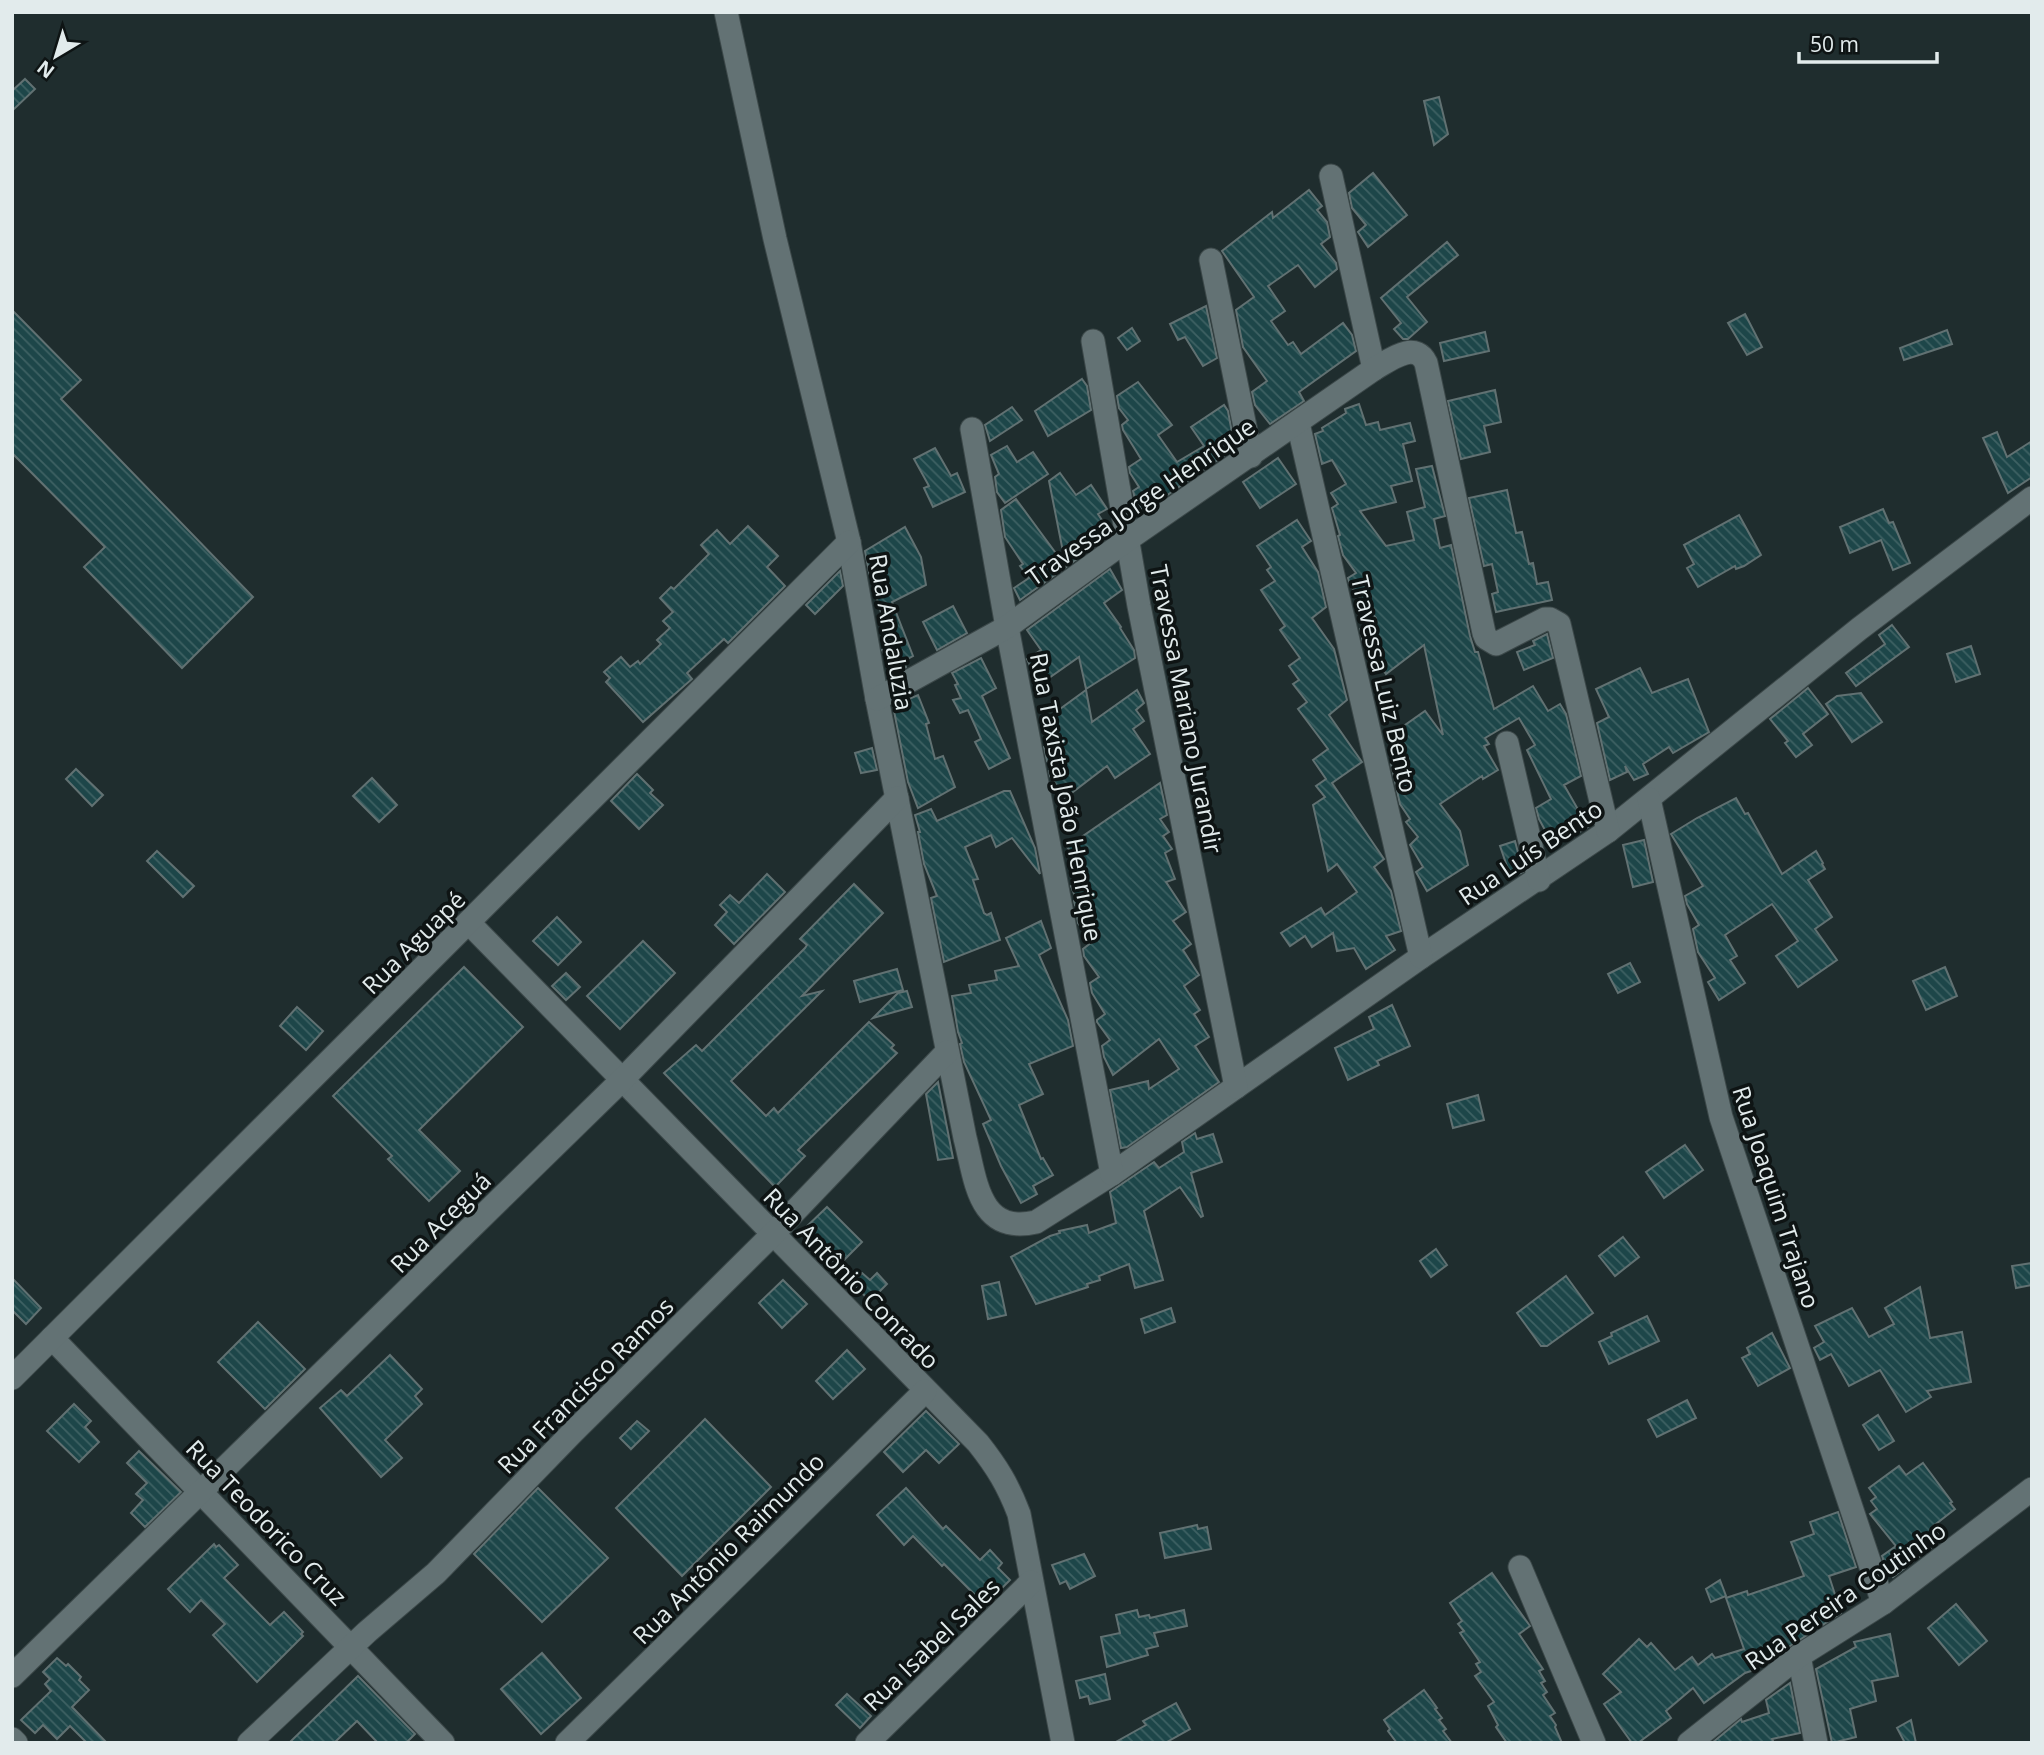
<svg xmlns="http://www.w3.org/2000/svg" width="2044" height="1755" font-family="'Open Sans',sans-serif">
<defs>
<pattern id="building-back-hatch" width="6" height="6" patternUnits="userSpaceOnUse" patternTransform="scale(1.75)"><rect width="6" height="6" fill="#1d4649"/><path d="M-1 5l2 2M0 0l6 6M5-1l2 2" fill="none" stroke="#3e6163"/></pattern>
</defs>
<rect width="100%" height="100%" fill="#1f2d2e"/>
<g fill="url(#building-back-hatch)" stroke="#617172" stroke-width="2">
<path d="M25,79l10,10 -23,22v-20z"/>
<path d="M1439,97l9,37 -14,11 -10,-44z"/>
<path d="M1373,173l34,42 -39,32 -10,-15 8,-7 -14,-17 -3,-15z"/>
<path d="M1309,190l13,16 -5,4 10,12 3,15 -9,7 15,19 1,6 -22,18 -17,-22 -30,21 17,25 -14,10 17,24 5,-3 8,12 42,-31 9,12 4,16 -57,41 5,9 -34,23 -15,-19 -3,-13 15,-11 -24,-34 -7,-37 18,-13 -32,-46 50,-39 1,6z"/>
<path d="M1447,242l11,13 -51,42 20,25 -19,17h-5l-9,-10 7,-6 -20,-25z"/>
<path d="M1206,306l11,52 -14,8 -18,-29 -7,3 -8,-16z"/>
<path d="M12,310l69,70 -20,19 192,198 -71,71 -98,-101 21,-20 -93,-94z"/>
<path d="M1745,314l17,33 -15,8 -19,-32z"/>
<path d="M1132,328l8,13 -13,9 -9,-12z"/>
<path d="M1947,330l5,14 -48,16 -4,-12z"/>
<path d="M1485,332l4,19 -45,10 -4,-18z"/>
<path d="M1082,379l5,7 4,24 -43,26 -13,-25z"/>
<path d="M1138,382l34,43 -14,10 19,27 27,-16 -13,-19 33,-22 4,6 4,22 -3,3 6,12 -92,64 -8,-13 -2,-8 6,-4 -9,-14 -1,-6 12,-8 -18,-29 -1,-5 6,-5 -9,-12 -2,-12z"/>
<path d="M1495,390l6,32 -17,4 6,26 -29,7 -13,-58z"/>
<path d="M1359,404l7,21 12,-3 2,8 30,-7 5,18 -12,3 9,37 -21,5 5,16 -36,9 26,35 28,-6 -7,-28 18,-5 -9,-38 16,-3 13,50 -11,3 6,29 11,-3 19,91 5,16h3l16,57 39,-23 15,25 12,-7 6,10 15,62 -17,9 24,42 -15,9 -2,-5 -20,10 -12,-22 -3,-11 15,-9 -24,-49 8,-5 -16,-27 -34,20 4,6 -5,2 14,24 -15,9 -1,-3 -42,28 20,27 8,34 -41,26 -11,-19 7,-5 -13,-22 8,-8 -12,-15 4,-3 -10,-15 -9,-40 10,-8 -13,-19 37,-26 18,24 -19,-90 -38,29 -23,-32 -3,-13 16,-11 -26,-33 -2,-7 8,-5 -13,-18 -5,-19 2,-1 -8,-27 6,-4 -7,-11 15,-9 -14,-24 -10,4 -7,-30 8,-3 -1,-3 24,-15 -1,-4z"/>
<path d="M1012,407l10,13 -32,21 -5,-16z"/>
<path d="M1997,432l10,25 25,-16v36l-24,16 -25,-55z"/>
<path d="M1007,446l10,16 16,-10 15,22 -43,29 -8,-11 -2,-15 4,-3 -8,-19z"/>
<path d="M935,448l16,28 6,-3 8,19 -32,15 -9,-19 5,-2 -15,-27z"/>
<path d="M1278,458l18,26 -36,24 -17,-26z"/>
<path d="M1060,473l16,22 15,-10 16,24 -9,5 13,20 -45,33 -17,-86z"/>
<path d="M1507,490l9,43 6,-1 7,32 4,-1 4,21 11,-2 4,18 -56,12 -4,-18 6,-2 -6,-28 -8,2 -15,-68z"/>
<path d="M1016,499l50,68 -46,33 -6,-12 15,-10 -9,-12 3,-2 -18,-27 -4,-27z"/>
<path d="M1883,509l6,14 4,-1 17,41 -17,7 -12,-30 -31,13 -10,-26z"/>
<path d="M1739,515l22,40 -17,11 -8,3 -1,-3 -37,21 -11,-19 7,-4 -10,-19z"/>
<path d="M1297,520l14,21 -9,6 16,25 8,35 -14,11 22,31 13,51 -18,15 33,47 -30,21 52,76 -10,8 17,24 10,40 -15,5 9,14 -29,19 -12,-21 -17,3 -4,-18 -21,14 -7,-11 -15,10 -9,-13 40,-25 4,7 32,-23 -20,-28 -9,7 -15,-66 12,-8 -9,-11 10,-7 -13,-19 15,-11 -30,-40 9,-7 -14,-18 6,-4 -10,-14 11,-8 -20,-28 5,-4 -24,-36 14,-9 -8,-11 4,-3 -14,-21z"/>
<path d="M748,526l30,30 -11,11 18,19 -57,57 -4,-4 -37,34 5,6 -49,43 -37,-40 4,-4 -6,-6 17,-15 9,10 8,-6 2,3 21,-20 -4,-4 13,-12 -7,-7 10,-9 -13,-14 11,-11 3,2 35,-35 -8,-9 16,-15 13,14z"/>
<path d="M905,527l16,30 5,28 -34,17 21,54 -9,5 2,6 -12,7 -12,-24 8,-7 -21,-71 -4,-21z"/>
<path d="M1110,569l12,21 -18,13 17,24 -1,1 14,22 1,8 -49,31 -7,-32 -40,28 -12,-26 14,-9 -14,-20z"/>
<path d="M840,571l3,15 -28,28 -9,-9z"/>
<path d="M953,606l14,27 -30,17 -14,-28z"/>
<path d="M1892,625l17,22 -53,39 -10,-13 39,-29 -6,-9z"/>
<path d="M1547,634l6,24 -29,12 -7,-18 18,-7 -2,-4z"/>
<path d="M1971,646l9,28 -24,8 -9,-28z"/>
<path d="M981,658l15,30 -14,8 28,62 -21,11 -14,-27 6,-3 -13,-29 -8,3 -7,-13 8,-2 -6,-13 3,-1 -6,-11z"/>
<path d="M1640,668l12,25 36,-14 21,53 -36,21 -4,-6 -26,17 5,10 -14,6 -9,-14 2,6 -17,8 -13,-57 12,-6 -13,-28z"/>
<path d="M1808,688l20,26 -25,20 9,11 -16,12 -11,-14 3,-2 -18,-22z"/>
<path d="M1086,690l6,32 45,-32 7,13 -8,7 8,11 -11,8 17,25 -35,24 -8,-12 -42,32 -15,-22 -1,-5 4,-2 -6,-8 -3,-14 8,-6 -4,-6 6,-4 -9,-11z"/>
<path d="M1861,693l21,29 -30,20 -26,-38 11,-8z"/>
<path d="M918,695l11,28 -3,1 9,35 8,-3 12,31 -37,21 -10,-26 -15,-76z"/>
<path d="M872,748l5,22 -16,3 -6,-20z"/>
<path d="M76,769l27,26 -11,11 -26,-27z"/>
<path d="M637,774l16,16 -3,3 13,12 -24,24 -28,-28z"/>
<path d="M372,778l25,27 -18,17 -26,-26z"/>
<path d="M1160,783l7,32 -7,4 9,13 -6,4 9,13 -7,4 10,26 -9,3 20,30 -13,9 18,23 -8,6 16,25 -15,11 16,24 -6,4 15,23 -14,9 24,36 -92,65 -6,1 -11,-58 38,-9 1,8 30,-20 -20,-30 -46,36 -9,-18 -2,-11 8,-6 -13,-18v-2l8,-6 -13,-21 -2,-10 9,-6 -15,-21 -1,-7 9,-7 -14,-19 -1,-6 4,-3 -6,-9 -1,-4 2,-2 -5,-13 13,-9 -16,-21 4,-3 -5,-6z"/>
<path d="M1004,791h6l25,57 5,26 -28,-36 -16,9 -5,-12 -26,12 13,32 -5,1 11,33 3,2 4,-2 9,27 -56,22 -13,-64 6,-2 -13,-32 -6,-32h2l-5,-17 16,-6 6,12z"/>
<path d="M1736,798l9,16 3,-1 34,61 34,-23 7,12 -1,1 3,5 -17,11 24,37 -17,12 22,31 -39,27 -22,-31 22,-15 -26,-37 -47,31 12,21 -7,4 15,23 -26,17 -11,-18 7,-4 -17,-26 -5,-23 6,-4 -12,-21 -2,-8 18,-10 -32,-52 26,-16z"/>
<path d="M1644,840l9,42 -20,5 -10,-42z"/>
<path d="M1515,841l8,31 -12,6 -11,-32z"/>
<path d="M157,851l37,35 -11,11 -36,-36z"/>
<path d="M767,874l18,18 -51,52 -19,-19 12,-13 -7,-7 10,-10 9,8z"/>
<path d="M854,884l29,29 -81,83 20,-5 -91,90 35,35 8,-8 4,5 91,-91 25,23 -3,3 6,5 -99,97 7,6 -30,31 -111,-114 32,-28 6,6 103,-103 2,-3 -7,-6z"/>
<path d="M557,917l24,25 -23,23 -25,-24z"/>
<path d="M1041,921l10,27 -12,7 29,65 5,26 -44,18 14,30 -24,11 22,54 2,-1 10,17 -20,11 4,8 -16,9 -20,-37 -18,-42 8,-4 -27,-58 -4,-18 2,-1 -4,-11 -6,-36 19,-3 -2,-8 28,-5 -2,-9 24,-5 -13,-28z"/>
<path d="M643,941l32,32 -55,56 -33,-33z"/>
<path d="M1630,963l10,19 -22,11 -10,-19z"/>
<path d="M464,967l59,60 -104,103 41,41 -31,30 -41,-42 4,-3 -59,-60z"/>
<path d="M1945,967l12,29 -31,14 -13,-29z"/>
<path d="M897,969l6,21 -43,12 -6,-21z"/>
<path d="M566,973l14,14 -14,13 -14,-14z"/>
<path d="M907,991l5,16 -39,11 25,-25z"/>
<path d="M1392,1005l18,41 -33,15 2,4 -31,15 -13,-32 39,-19 -5,-12z"/>
<path d="M297,1007l26,24 -17,19 -26,-24z"/>
<path d="M938,1082l15,76 -15,2 -12,-66z"/>
<path d="M1478,1095l6,25 -31,8 -6,-24z"/>
<path d="M1195,1133l2,6 16,-5 9,28 -31,11 12,43 -2,1 -21,-30 -36,24 19,69 -28,8 -6,-24 -30,12 1,4 -13,4 1,3 -52,17 -25,-47 39,-21 10,-3 -1,-2 28,-6 2,8 27,-10 -6,-31 44,-30 5,6 25,-16 -2,-10z"/>
<path d="M1685,1145l18,25 -39,28 -18,-26z"/>
<path d="M827,1207l35,35 -24,24 -36,-35z"/>
<path d="M1623,1237l16,20 -24,19 -16,-20z"/>
<path d="M1436,1249l11,16 -16,12 -11,-16z"/>
<path d="M2032,1263v22l-16,3 -4,-22z"/>
<path d="M862,1273l8,7 7,-7 10,11 -17,17 -18,-18z"/>
<path d="M1566,1276l27,37 -46,33h-6l-24,-33z"/>
<path d="M12,1278l29,30 -15,16 -14,-14z"/>
<path d="M783,1280l24,24 -25,24 -23,-25z"/>
<path d="M999,1282l7,33 -18,4 -6,-33z"/>
<path d="M1920,1287l10,51 32,-6 9,50 -44,9 4,6 -25,15 -26,-42 -31,16 -18,-32 -11,6 -6,-12 10,-6 -9,-16 37,-18 17,29 25,-13 -9,-16z"/>
<path d="M1171,1308l4,14 -30,11 -4,-14z"/>
<path d="M1647,1316l12,25 -50,23 -10,-22 13,-6 -1,-3z"/>
<path d="M258,1322l47,47 -40,40 -47,-47z"/>
<path d="M1772,1333l18,35 -32,18 -16,-28 8,-4 -3,-6z"/>
<path d="M847,1350l18,19 -32,30 -17,-18z"/>
<path d="M390,1355l32,34 -7,7 7,8 -37,36 17,18 -21,19 -61,-69 21,-18 6,6z"/>
<path d="M1687,1400l9,18 -39,19 -9,-17z"/>
<path d="M74,1404l17,17 -6,6 14,15 -20,20 -32,-31z"/>
<path d="M926,1411l33,33 -20,19 -13,-13 -23,22 -19,-20z"/>
<path d="M1878,1415l16,26 -15,9 -16,-25z"/>
<path d="M705,1419l66,68 -89,89 -66,-68z"/>
<path d="M637,1421l12,10 -18,18 -11,-11z"/>
<path d="M139,1451l42,41 -36,35 -14,-14 12,-13 -7,-6 11,-11 -20,-20z"/>
<path d="M1923,1463l29,39 -2,1 5,6 -23,18 10,12 -49,38 -7,-9 -4,-12 14,-10 -26,-32 7,-5 -6,-8 5,-4 -7,-9 30,-22 7,9z"/>
<path d="M538,1488l70,70 -66,64 -68,-68z"/>
<path d="M906,1488l37,41 3,-3 34,34 10,-10 12,13 -4,5 12,12 -25,25 -41,-41 -2,2 -29,-30 -9,9 -27,-30z"/>
<path d="M1838,1512l18,55 -27,9 12,37 -63,41 -26,10 2,6 -9,3 -41,30 -11,-15 -27,23 5,7 -33,25h-6l-28,-39 17,-12 -18,-18 36,-35 8,8 4,-4 24,27 17,-13 6,8 14,-11 3,4 29,-9 -18,-51 21,-7 1,4 56,-19 -13,-34 23,-8 -4,-12z"/>
<path d="M1197,1525l1,4 9,-2 4,22 -46,9 -5,-25z"/>
<path d="M214,1544l2,3 3,-2 19,20 -14,13 46,47 14,-13 19,20 -2,2 2,2 -46,46 -44,-47 12,-11 -24,-24 -11,12 -22,-23z"/>
<path d="M1084,1554l11,22 -25,13 -4,-8 -6,3 -8,-19z"/>
<path d="M1492,1573l38,53 -11,8 24,35 -4,2 6,10 -4,2 6,9 -4,3 12,18 -5,3 6,9 -1,2 7,16h-55l-11,-16 2,-2 -10,-19 6,-4 -19,-26 6,-4 -5,-8 4,-2 -20,-29 4,-2 -6,-7 4,-3 -12,-18z"/>
<path d="M1720,1580l6,16 -15,6 -5,-13z"/>
<path d="M1956,1604l31,37 -28,24 -31,-37z"/>
<path d="M1137,1610l2,7 10,-2 1,3 34,-8 3,16 -33,7 4,13 -12,3 2,6 -41,12 -6,-30 19,-4 -4,-18z"/>
<path d="M1890,1634l8,42 -26,5 4,20 -26,8 6,28 -24,6 -16,-74 40,-22 -2,-5z"/>
<path d="M542,1653l39,45 -40,36 -40,-45z"/>
<path d="M57,1658l9,8 2,-2 13,13 -2,3 10,10 -17,17 35,36h-20l-17,-17 -13,13 -14,-14 -8,8 -14,-13 30,-29 -6,-7 5,-5 -7,-7z"/>
<path d="M1105,1674l5,25 -20,5 -2,-8 -8,2 -4,-17z"/>
<path d="M358,1676l57,58 -9,9h-28l-21,-22 -23,22h-45z"/>
<path d="M1790,1683l10,50 -28,6 2,4h-62l29,-24 1,3 27,-9 -3,-13z"/>
<path d="M1424,1690l13,18 -2,1 7,9 -3,2 7,9 -3,2 9,12h-55l-9,-12 2,-2 -6,-9z"/>
<path d="M847,1694l24,22 -11,12 -24,-23z"/>
<path d="M1176,1703l14,26 -25,14h-51l32,-18 -3,-4z"/>
<path d="M1911,1720l5,23h-11l-8,-15z"/>
</g>
<g fill="none" stroke-linecap="round" stroke-linejoin="round">
<defs>
<g id="minor">
<path d="M726,12l49,227 74,303 28,157 88,439c11,42 13,97 71,84l76,-48 309,-217 187,-126 251,-202 173,-131"/>
<path d="M1331,176l43,193"/>
<path d="M1211,260l40,196"/>
<path d="M1093,341l46,265 97,481"/>
<path d="M1298,423l123,534"/>
<path d="M972,429l35,198 105,547"/>
<path d="M877,699l130,-72 120,-87 247,-171c16,-9 41,-29 52,-6l58,270 2,5 10,6 49,-25h5l9,5 49,207"/>
<path d="M1507,743l32,137"/>
<path d="M1649,799l72,318 162,486"/>
<path d="M469,923l509,520c19,24 30,42 41,71l44,229"/>
<path d="M52,1338l391,405"/>
<path d="M12,1378l837,-836"/>
<path d="M1520,1567l74,176"/>
<path d="M1799,1656l17,87"/>
<path d="M12,1676l610,-596 275,-282"/>
<path d="M12,1739l4,4"/>
<path d="M249,1743l118,-111 69,-59 137,-141 199,-197 175,-183"/>
<path d="M567,1743l358,-352"/>
<path d="M867,1743l164,-161"/>
<path d="M1689,1743l110,-87 84,-53 149,-114"/>
</g>
</defs>
<use href="#minor" stroke="#3c4849" stroke-width="25"/>
<use href="#minor" stroke="#637274" stroke-width="23"/>
</g>
<g text-anchor="middle" dominant-baseline="central" stroke-width="7" stroke-linejoin="round" paint-order="stroke">
<g font-size="24" fill="#e2ebec" stroke="#0e1414">
<text transform="translate(1140 501) rotate(-35)">Travessa Jorge Henrique</text>
<text transform="translate(892 632) rotate(80)">Rua Andaluzia</text>
<text transform="translate(1385 684) rotate(77)">Travessa Luiz Bento</text>
<text transform="translate(1187 709) rotate(79)">Travessa Mariano Jurandir</text>
<text transform="translate(1067 797) rotate(79)">Rua Taxista João Henrique</text>
<text transform="translate(1530 852) rotate(-34)">Rua Luís Bento</text>
<text transform="translate(413 942) rotate(-45)">Rua Aguapé</text>
<text transform="translate(1777 1197) rotate(72)">Rua Joaquim Trajano</text>
<text transform="translate(440 1222) rotate(-45)">Rua Aceguá</text>
<text transform="translate(852 1278) rotate(46)">Rua Antônio Conrado</text>
<text transform="translate(585 1385) rotate(-45)">Rua Francisco Ramos</text>
<text transform="translate(267 1522) rotate(46)">Rua Teodorico Cruz</text>
<text transform="translate(728 1548) rotate(-45)">Rua Antônio Raimundo</text>
<text transform="translate(1845 1595) rotate(-35)">Rua Pereira Coutinho</text>
<text transform="translate(931 1644) rotate(-44)">Rua Isabel Sales</text>
</g>
</g>
<rect width="2044" height="1755" fill="none" stroke="#e2ebec" stroke-width="28"/>
<g transform="translate(56 56) rotate(218)" stroke="#0e1414" stroke-width="5" paint-order="stroke">
<path d="M0-5L12 26L0 18L-12 26Z" fill="#e2ebec"/>
<text y="-10" font-size="19" font-weight="bold" text-anchor="middle" fill="#e2ebec">N</text>
</g>
<path d="M1799 52v10h138v-10" fill="none" stroke="#e2ebec" stroke-width="3.5"/>
<text x="1810" y="52" font-size="21" fill="#e2ebec" stroke="#0e1414" stroke-width="5" paint-order="stroke">50 m</text>
</svg>
